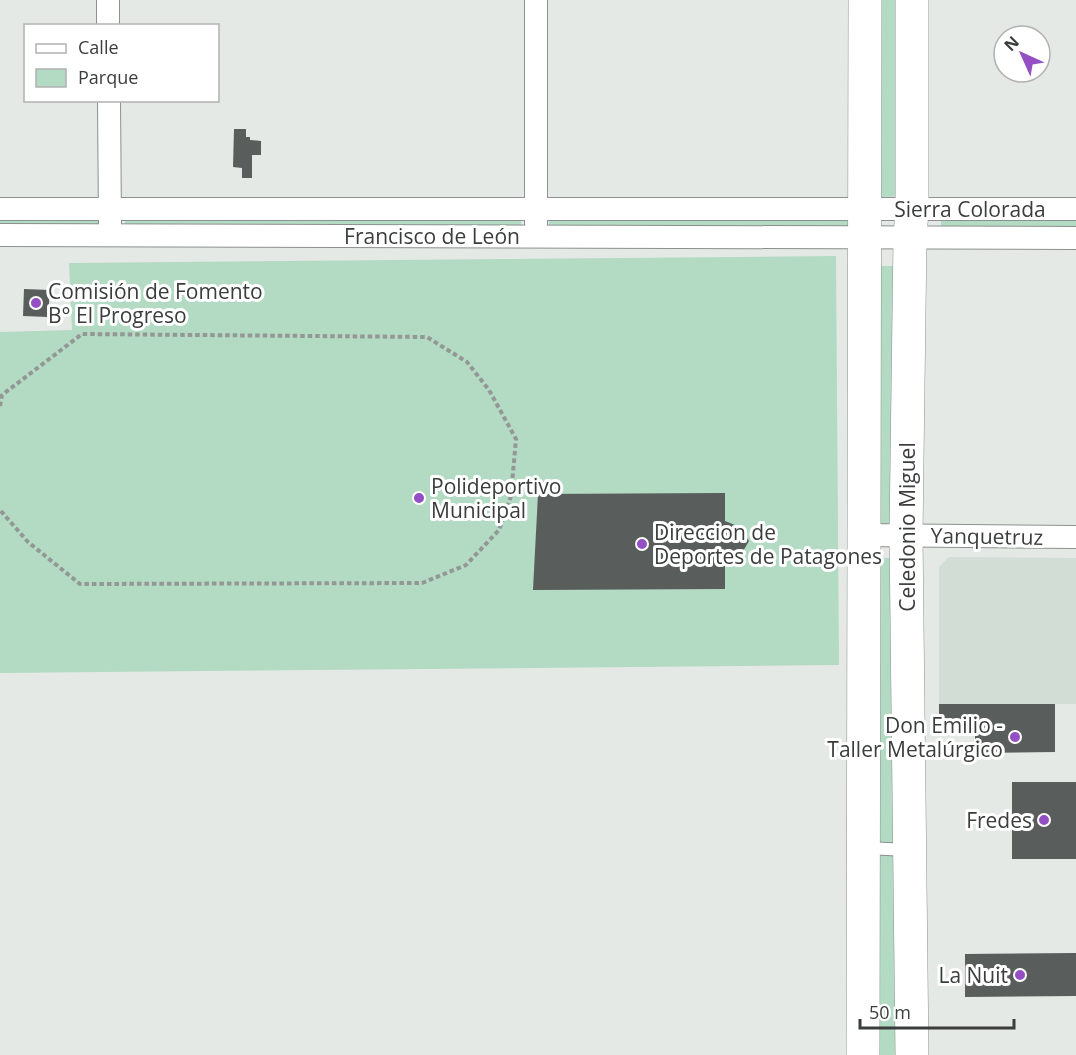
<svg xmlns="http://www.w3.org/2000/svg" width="1076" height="1055" font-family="'Open Sans',sans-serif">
<rect width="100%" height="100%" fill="#e4e9e6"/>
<path fill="#d2ddd6" d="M949,557l127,1v146h-137v-137z"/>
<g fill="#b3dac2">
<path d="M877,0h25l3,196 -24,1z"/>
<path d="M521,213v12l-396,3v-12z"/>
<path d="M0,215h103l1,11 -104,1z"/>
<path d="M549,216l302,1v11h-302z"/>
<path d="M1076,217v13l-135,2v-13z"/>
<path d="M836,256l3,409 -839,8v-341l72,-2 -3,-67z"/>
<rect x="878" y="266" width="23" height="261"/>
<path d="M876,558h24l1,497h-24z"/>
</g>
<g fill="#595d5b">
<path d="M234,129h12v8h4v3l11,1v14h-9v23h-10v-10l-9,-1z"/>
<path d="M24,289l26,1 -2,27 -25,-1z"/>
<path d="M725,493v28l15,6 9,14 -7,12 -8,7 -9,1v28l-192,1 5,-96z"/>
<path d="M939,704h116v48l-80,1v-31h-29l-7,-6z"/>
<rect x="1012" y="782" width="64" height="77"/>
<path d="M1076,953v43l-111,1v-43z"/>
</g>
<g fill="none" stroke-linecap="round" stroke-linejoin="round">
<defs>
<path id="lane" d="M866,848l42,2"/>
<g id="street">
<path d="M108,0v26"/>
<path d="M536,0v223"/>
<path d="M109,100l1,125"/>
<path d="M0,209h1076"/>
<path d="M0,235l1076,3"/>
<path d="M862,535l214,2"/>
</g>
<g id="secondary">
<path d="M863,1055l2,-1055"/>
<path d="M912,1055l-6,-520 4,-297 2,-29v-209"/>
</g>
</defs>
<use href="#lane" stroke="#8c908e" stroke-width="14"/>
<use href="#street" stroke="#8c908e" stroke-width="24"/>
<use href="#secondary" stroke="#8c908e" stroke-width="34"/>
<path stroke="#939795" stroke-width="4" stroke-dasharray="4.5 3" stroke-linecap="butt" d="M0,406l2,-11 80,-61 345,3 40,25 22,28 27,49 -5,57 -12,34 -33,35 -44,18 -342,1 -52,-42 -28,-32"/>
<use href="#lane" stroke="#fff" stroke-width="12"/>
<use href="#street" stroke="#fff" stroke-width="22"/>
<use href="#secondary" stroke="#fff" stroke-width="33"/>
</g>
<g fill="#934fc3" stroke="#fff" stroke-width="2">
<circle cx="36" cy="303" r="6"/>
<circle cx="419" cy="498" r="6"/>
<circle cx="642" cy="544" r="6"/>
<circle cx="1015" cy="737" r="6"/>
<circle cx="1044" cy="820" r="6"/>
<circle cx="1020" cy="975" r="6"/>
</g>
<g text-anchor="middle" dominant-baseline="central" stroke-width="6" stroke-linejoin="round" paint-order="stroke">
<g font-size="21" fill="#3b3d3c" stroke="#fff">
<text x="970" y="209">Sierra Colorada</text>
<text x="432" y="236">Francisco de León</text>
<text transform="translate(907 527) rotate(-90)">Celedonio Miguel</text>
<text transform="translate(987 536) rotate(1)">Yanquetruz</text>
</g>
<g font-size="21" fill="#3b3d3c" stroke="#fff" text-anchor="start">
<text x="48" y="291">Comisión de Fomento<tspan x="48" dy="24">B° El Progreso</tspan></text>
<text x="431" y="486">Polideportivo<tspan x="431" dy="24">Municipal</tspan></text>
<text x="654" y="532">Direccion de<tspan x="654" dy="24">Deportes de Patagones</tspan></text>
<text x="1003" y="725" text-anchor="end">Don Emilio -<tspan x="1003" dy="24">Taller Metalúrgico</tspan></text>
<text x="1032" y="820" text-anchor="end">Fredes</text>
<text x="1008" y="975" text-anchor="end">La Nuit</text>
</g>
</g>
<rect x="24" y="24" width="195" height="78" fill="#ffffff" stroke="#b1b1b1" stroke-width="1.5"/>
<rect x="36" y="44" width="30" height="9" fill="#ffffff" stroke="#b1b1b1" stroke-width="1.5"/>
<text x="78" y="54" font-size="18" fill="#3b3d3c">Calle</text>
<rect x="36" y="69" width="30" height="18" fill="#b3dac2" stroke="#b1b1b1" stroke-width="1.5"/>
<text x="78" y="84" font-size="18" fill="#3b3d3c">Parque</text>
<g transform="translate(1022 54) rotate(315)"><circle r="28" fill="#ffffff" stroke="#b1b1b1" stroke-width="1.5"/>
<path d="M0-4.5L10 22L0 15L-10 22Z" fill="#934fc3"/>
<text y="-9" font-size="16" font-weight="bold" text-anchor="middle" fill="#3b3d3c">N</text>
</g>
<path d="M860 1019v9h154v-9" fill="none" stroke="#3b3d3c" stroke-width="3"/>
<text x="869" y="1019" font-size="18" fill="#3b3d3c" stroke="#ffffff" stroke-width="4.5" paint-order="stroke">50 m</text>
</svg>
